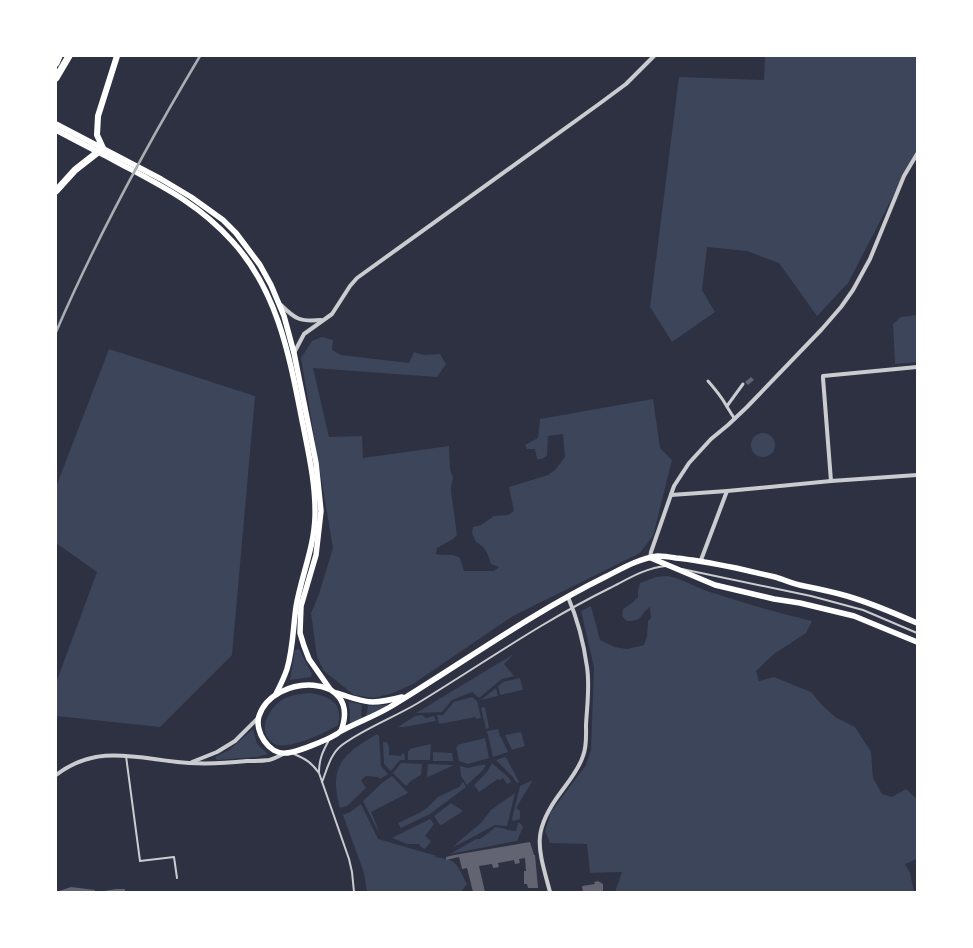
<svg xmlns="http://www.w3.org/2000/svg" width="973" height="948" font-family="Jost,sans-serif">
<rect width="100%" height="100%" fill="#2d3142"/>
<g fill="#3c4559">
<path d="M765,56h152v94l-69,133 -31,33 -38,-53 -32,-12 -40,-4 -5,43 13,22 -43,30 -22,-35 29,-230 85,3z"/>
<path d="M917,315v47l-22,2 -2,-40 8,-7z"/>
<path d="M322,337l11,3 -1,10 9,5 68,8 5,-11 9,3 17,-1 6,10 -9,13 -124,-9 16,69 33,-1 1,22 86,-12 1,23 3,9 -2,8v5l6,44 -4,4 -16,9 -1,6c8,2 17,-1 24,4l4,13h30l5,-4 -8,-3c-3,-10 -5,-17 -15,-22l-4,-9 1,-6 8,-2 13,-9 14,-1 6,-4 -5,-24 39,-12 7,-5 10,-13 -2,-23 -15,2 -1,20 -5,3h-5l-2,-10h-8l-2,-4 13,-7 2,-19 113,-20 7,49 12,12 -19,76 -13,17 -127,63 -100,68 -20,9 -19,5 -20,-3 -30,-24 -7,-14 -6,-44 7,-16 15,-49 -32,-190 11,-17z"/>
<path d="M109,349l146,47 -23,259 -72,72 -104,-11v-33l41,-111 -41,-29v-56z"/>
<circle cx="763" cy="445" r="12"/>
<path d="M667,576c15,2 29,12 43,16 34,11 68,21 102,29l-6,12 -32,21 -18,17 3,10 15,-4 37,15 10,12 14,13 20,10 16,25 2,26 9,16 10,3 14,-8 11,10v60l-12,5 5,9 4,19h-299l7,-20 -32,1 -3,-29 -37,-1 -5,-12 6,-19 35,-47 5,-15 3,-83 -13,-56 10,-5 9,34 15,7 12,2 17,-4 3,-9 1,-15 3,-3 -1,-11c-11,7 -5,14 -23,14l-5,-5 1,-7 9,-6 6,-6v-6l2,-8 16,-6z"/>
<path d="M299,649l13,25 -1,3 -21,3 5,-30z"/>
<path d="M512,655v1l-8,8 10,12 -12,3 -23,19 -7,-6 -20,8 -10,12 -26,1z"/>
<path d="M520,678l3,12 -23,5 -2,-9 5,-4z"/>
<path d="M496,688l2,8 -17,4z"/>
<path d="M310,693c19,3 34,10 28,32 -13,8 -45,23 -61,20 -4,-1 -6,-4 -9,-7 -8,-12 1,-27 10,-35 8,-8 21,-9 32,-10z"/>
<path d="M472,697l5,4 4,17 -5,1v-2l-37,7 -2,-9h6l11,-13z"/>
<path d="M348,701l14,4 -1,9 1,4 -10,5 -2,-1v-12z"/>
<path d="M387,705l-1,2 -20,9 2,-10z"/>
<path d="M485,707l4,21 -3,1 -5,-21z"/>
<path d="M422,715l4,3 8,-2 2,5 -32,6h-6l17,-11z"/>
<path d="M253,729l4,15 11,10 -11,3 -40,3 -2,-3 14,-7z"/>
<path d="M498,729l2,8h1l7,15 -15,5 -6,-26z"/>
<path d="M521,732l4,14 -13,4 -7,-15z"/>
<path d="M377,734l2,2 2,30 7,8 -8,5 -2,-2 -12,-1 -5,4 5,8 -19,18 -7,2c-12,-42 3,-54 37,-74z"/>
<path d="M485,738l4,20 -21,6 -9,-3 -3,-14h2l-1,-2z"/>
<path d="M383,742h4l2,5v8l12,1 1,-2 2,-1 1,7h-5l-9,11 -7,-7z"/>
<path d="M431,744l-1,16h-22v-9h2l-1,-2z"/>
<path d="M433,752l19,1 1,8h-20z"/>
<path d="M505,757l2,2 12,23 -2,1 -5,-7 -16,-16z"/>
<path d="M401,763l21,1 -1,11 -9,5 -6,6 -13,-13z"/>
<path d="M492,763l17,15 2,4 -4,2 -4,-6 -3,2 -2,-1 -19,13 -5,-7 13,-13z"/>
<path d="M428,764l26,1 -26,12 -1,-2z"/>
<path d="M481,765h5l-3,5 -16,15 -6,-9 -1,-10 8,2z"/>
<path d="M392,776l16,17 -37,19 6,14 2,7 -16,-32 20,-19z"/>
<path d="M533,780l-17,28 4,3v8l-7,2 -1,-2 8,-33z"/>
<path d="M463,782l3,5 -36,27 -29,14 -3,-5 21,-10 8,-5 11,-11 21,-10z"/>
<path d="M515,793l-8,33 -12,-1 -41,22 4,-5 23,-19 10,-13z"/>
<path d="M451,803l12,8 -20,13 -3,1 -6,-9z"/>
<path d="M361,804l17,35 59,17 -3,1c25,3 22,7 33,27l-6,8h-94l-3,-19 -21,-58 7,-3z"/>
<path d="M430,819l4,5 -9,12 6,5 -6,8 -4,-2 -2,-3h-12l-15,-6z"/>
<path d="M518,823h2l3,4 -6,14 -67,13 26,-15h4l16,-12 10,2 1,1 9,1z"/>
</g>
<g fill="#626471">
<path d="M751,377l3,3 -6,5 -3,-3z"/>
<path d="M530,842l4,13h1l3,33h-10l-1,-4h-3v-13h2l-1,-13 -6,1 1,4 -5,1 -1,-4 -16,3 1,4 -6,1 -1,-4 -13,2 6,26h-12l-6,-24 -5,1 -3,-12 -13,3v-3l8,-2z"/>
<path d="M598,881l5,3v8h-20l-1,-6 13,-2 -1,-2z"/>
<path d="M71,887l24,3v2h-39z"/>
<path d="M116,889h9v3h-21v-1z"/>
</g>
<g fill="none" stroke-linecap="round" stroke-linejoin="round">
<g stroke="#caccd0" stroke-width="2">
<path d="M682,569l129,27 52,14 54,23"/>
<path d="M294,754c12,5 18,9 25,19l30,86 3,13 2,20"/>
<path d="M126,756l14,105 34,-4 3,21"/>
<path d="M319,772c0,-13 4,-21 10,-32"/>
<path d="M322,782c5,-12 8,-28 20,-37 23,-17 51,-27 76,-42 64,-39 125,-82 192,-115 18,-9 35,-20 56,-22"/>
</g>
<g stroke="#caccd0" stroke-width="3">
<path d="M708,381c7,8 13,15 18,24 3,5 5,9 9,14"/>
<path d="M727,406l16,-22"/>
</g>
<g stroke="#caccd0" stroke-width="4">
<path d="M281,305c14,14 19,17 40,15"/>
<path d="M294,353l10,-19 28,-20 18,-28 7,-8 242,-174 27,-20 28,-28"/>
<path d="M831,481l-8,-103v-2l94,-9"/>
<path d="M671,495l56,-4"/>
<path d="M650,558l1,-6 23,-66 15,-23 22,-24 17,-14 19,-18 75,-78 19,-22 12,-17 17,-31 34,-83 13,-22"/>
<path d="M701,560l26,-69 104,-10 86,-6"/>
<path d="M192,762l25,-10 18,-11 24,-24"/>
<path d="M56,775c43,-33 85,-15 133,-12 19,1 39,0 58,-2 7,0 15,0 22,-1 5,-1 10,-4 14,-6"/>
<path d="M550,892c-12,-45 -19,-60 11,-100 8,-11 18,-23 22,-36 4,-10 3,-21 3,-31 1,-19 4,-39 1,-58 -3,-22 -10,-49 -19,-70"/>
</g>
<g stroke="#fff" stroke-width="5.5">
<path d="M56,124l105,55 30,18 32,23 13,13 24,32 11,20 13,31 10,37 22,110 5,48 -5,44 -15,51 -1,27 4,13 5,13 21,30"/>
<path d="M56,130c17,9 34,18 52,27 47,26 87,43 124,84 47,51 58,119 71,184 6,30 13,61 12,92 -1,31 -14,60 -19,90 -3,21 -3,42 -9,62 -3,9 -7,17 -11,25"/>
<path d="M651,558l64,27 59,14 26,4 54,13 63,26"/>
<path d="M337,693c29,10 35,12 65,4"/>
<path d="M341,731c22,-59 -68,-58 -82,-15 -5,15 10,39 27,37 9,0 41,-13 49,-18 8,-4 0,-1 8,-5 15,-8 32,-14 47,-23 71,-43 140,-93 215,-130 16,-8 35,-19 53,-21 6,0 12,1 18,2 20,2 40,6 60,10 13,3 26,6 39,9 10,3 19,7 29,9 15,3 29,6 43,10 24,7 47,17 70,27"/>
</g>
<path stroke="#fff" stroke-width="6" d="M103,148l-6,-13 1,-19 19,-60"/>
<g stroke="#fff" stroke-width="7">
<path d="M56,63l3,-7"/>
<path d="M56,78l13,-22"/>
<path d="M56,191l19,-21 23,-18"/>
</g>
<path stroke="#abadb3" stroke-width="2.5" d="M56,332c41,-95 91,-187 144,-276"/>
</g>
<rect width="973" height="948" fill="none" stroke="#ffffff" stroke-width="114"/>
</svg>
